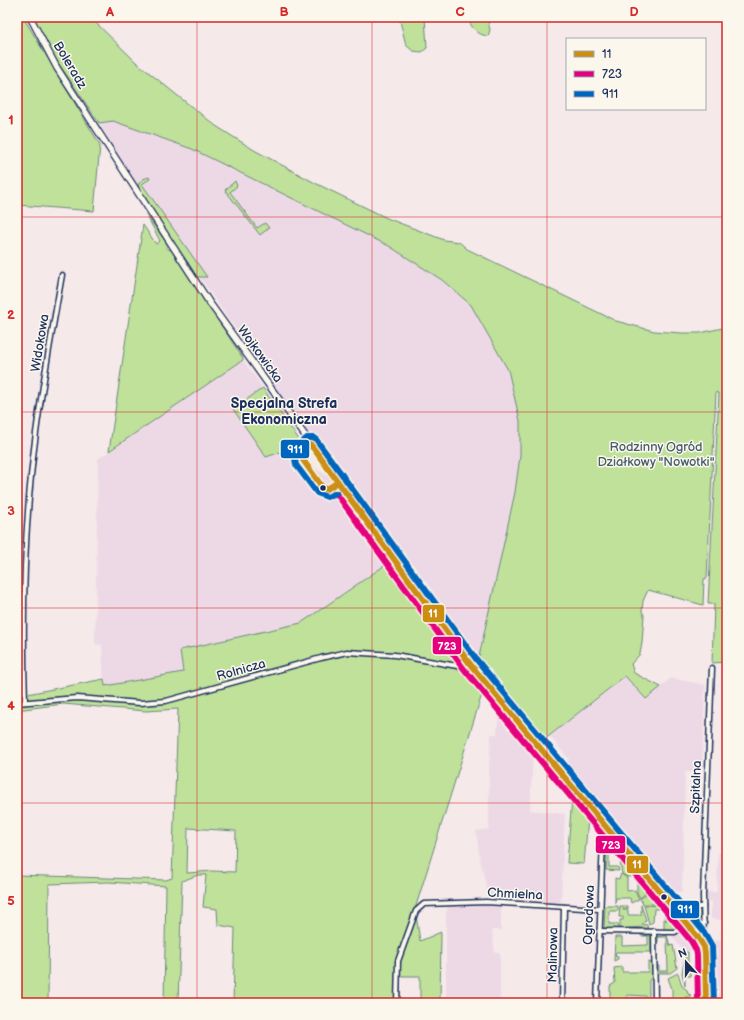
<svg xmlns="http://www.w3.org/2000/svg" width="744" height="1020" font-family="'Balsamiq Sans',sans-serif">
<rect width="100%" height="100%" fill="#f5e9e9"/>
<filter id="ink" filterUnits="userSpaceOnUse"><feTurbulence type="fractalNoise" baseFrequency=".025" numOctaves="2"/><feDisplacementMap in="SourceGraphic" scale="8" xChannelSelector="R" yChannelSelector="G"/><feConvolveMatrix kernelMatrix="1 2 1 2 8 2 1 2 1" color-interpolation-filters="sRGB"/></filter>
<g filter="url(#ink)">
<g fill="#edd9e5">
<path d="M113,120l79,29 197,97 53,34 29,25 37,65 12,51v35l-5,36 -37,173 -194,-265 -144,-210 -41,-67z"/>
<path d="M243,360l20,28 -30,21 33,47 27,-8 4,5 5,-1 1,9 35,21 4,11v6l19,30 26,34 -86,60 -121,27 3,22 -79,14 -2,-41 -7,-1 3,-185z"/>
<path d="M626,676l20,23 25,-21 34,7 -3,87h-17l-3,119 -6,1 -73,-83h-3l-37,-45 6,-5 -19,-23z"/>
<path d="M499,711l34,42 -3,57 35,4 -4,90 -72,-7 -9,-37 -4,-29 13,-2v-63l2,-32h6z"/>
<path d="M718,853h9v150h-11l-1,-63h6l1,-18 -1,-2 -10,-1v-17l-4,-1v-9h10z"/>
<path d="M488,904l13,2v24h-9l3,23h5v50h-54v-90l3,-8z"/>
<path d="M681,928l15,20 -4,3h-9l-11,-15z"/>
</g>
<g fill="#bfe19a" stroke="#6d887c" fill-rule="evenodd">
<path d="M17,17h6l77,128 -6,66 -77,-6z"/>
<path d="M32,17h58l46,45 42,34 38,30 38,24 63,34 72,35 55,21 15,2 8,7 149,72 38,10 28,2h18l27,-6v335l-15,1 2,-59h-6l11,-210 -3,-2 -9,186 -3,1 -1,26 -55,-15 -5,11 -1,10 2,4 -2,28 -2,11 -9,10 3,9 27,14 -15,12 -21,-23 -81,64 -56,-65 -4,12 4,7 -5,-3 -68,218 5,32 21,-9 -1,71h-20v-27h-20v27h-167l2,-75 -17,-3 -1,-16 -14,-2 3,-32h-8l-16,6 -4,122h-14l2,-117 -57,-4 -60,2 -1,119h-31v-128l149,5 6,-2 6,-169 -32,2 -83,-7 -46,6v-14l87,-17 1,7 78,-14 -3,-22 121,-27 93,-64 81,113v3l40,-183 5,-36v-35l-12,-51 -37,-65 -29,-25 -53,-34 -197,-97 -79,-28 -14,2 -51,-75zM188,828l48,3 -1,41 -23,-1 -25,2z"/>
<path d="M399,17h26l2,31 -5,4 -9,-1 -7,-6z"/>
<path d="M467,17h20l3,13 -2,6c-11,-1 -17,-9 -21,-19z"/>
<path d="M149,177l1,2 -8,5 65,93h-11l-58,-89 1,-5 4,-4z"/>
<path d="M235,181l2,5 -7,6 27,36 8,-5 4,5 -9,7 -35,-45z"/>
<path d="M146,214l21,30 -1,4 5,2 72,108v2l-134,91 34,-226 13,19 4,-3z"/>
<path d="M263,388l37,53 -7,7 -27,9 -33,-48z"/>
<path d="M318,445l30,42 -1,1 -28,-38z"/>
<path d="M572,797l16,21 -4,46 -17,-1z"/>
<path d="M607,841l5,3 11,13 -4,3 -1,-6h-9v13h9l1,4 -13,-1z"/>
<path d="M624,858l12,18 -9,1 -5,-3 -2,-13z"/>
<path d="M621,874l6,4v13l8,-1 4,9 -8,4 -1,-5h-14l-1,5v-25l4,1z"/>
<path d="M639,877l8,15 -7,6 -3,-6v-13z"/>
<path d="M648,893l12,11h-17l-3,-5z"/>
<path d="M641,905l5,15 -4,4 5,1 1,4 -3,2v-4l-19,1 -1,3 -5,-1v-10h3v-3h-4l1,-11h8v3h-5v1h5v5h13z"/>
<path d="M644,905l18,1 1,3h-9l-1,13 -4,2z"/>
<path d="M605,906h13v5h-9v13h9l1,6h-13l-2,-1z"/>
<path d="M697,911l3,2v10l-3,3 -7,-5v-5z"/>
<path d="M669,913l11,14c-6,3 -10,5 -16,2v-10l3,2 -3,-5z"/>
<path d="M641,935l10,1v16h-35l-1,4 3,1v2l-4,2 1,-24h7v9l26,-1v-9h-7z"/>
<path d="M667,935l3,11 3,-1 4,23 -7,5h-13v-7h2v5h9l-1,-34h-9v5h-2v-5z"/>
<path d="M686,952h2v15h11v2h-11l3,7h-6v10l-3,-13z"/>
<path d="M708,952h1l3,51h-2z"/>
<path d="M648,962l4,1v15l-3,2v23h-2l-1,-7 -19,-1v3h18l1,5h-36v-17l5,-3 -1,-15 8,-1v5h26z"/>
<path d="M678,973l4,13 5,4 1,4 3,1 1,2h-7v6h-13v-14l-4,-11z"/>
</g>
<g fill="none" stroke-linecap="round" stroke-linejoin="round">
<defs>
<g id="minor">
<path d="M25,702c-3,-90 -1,-180 11,-269 7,-53 17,-106 26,-158"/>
<path d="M17,703l60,-5 63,5 26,-2 155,-43 26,-6 48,3 68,12 7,-3"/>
<path d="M681,917l9,-7 13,-4"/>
<path d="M599,931l76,1 11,-9"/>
<path d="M654,931l1,72"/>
<path d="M694,932l10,-9"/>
<path d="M704,947l-1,-52 9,-227"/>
<path d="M397,1003l1,-42 18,-50 8,-7 62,-2 113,7"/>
<path d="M562,1003l2,-96"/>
<path d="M597,1003l6,-165 5,-8"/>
</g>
<path id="tertiary" d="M30,17l27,51 152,234 251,349 240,290 5,13 1,49"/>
</defs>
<use href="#minor" stroke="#1b2f5e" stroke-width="7"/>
<use href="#tertiary" stroke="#1b2f5e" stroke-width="8"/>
<use href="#minor" stroke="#fbf7ec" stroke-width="4"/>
<use href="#tertiary" stroke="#fbf7ec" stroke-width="5.5"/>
<defs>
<g id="bus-1">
<path d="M311,445l27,37 -11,7 -4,-1 -20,-28 -1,-8z"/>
<path d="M338,482l132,182 227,272 7,11 1,7 1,49"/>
</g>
<path id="bus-2" d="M336,493l128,176 227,272 5,9 1,5 1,48"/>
<g id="bus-3">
<path d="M345,479l131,180 228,273 8,14 2,57"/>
<path d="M336,493l-9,4 -10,-4 -21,-28 -2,-12 1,-5 12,-10h8l28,38"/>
</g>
</defs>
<use href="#bus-1" stroke="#fbf7ec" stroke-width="9"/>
<use href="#bus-2" stroke="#fbf7ec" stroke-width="9"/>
<use href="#bus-3" stroke="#fbf7ec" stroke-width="9"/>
<use href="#bus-1" stroke="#cb8e13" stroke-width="6"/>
<use href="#bus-2" stroke="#e5007d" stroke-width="6"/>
<use href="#bus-3" stroke="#0065bd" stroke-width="6"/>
</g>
</g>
<path fill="none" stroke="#d62828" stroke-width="1" stroke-opacity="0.55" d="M197,17v986M372,17v986M547,17v986M17,217h710M17,412h710M17,608h710M17,803h710"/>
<g fill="#1b2f5e" stroke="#fbf7ec" stroke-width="1.5">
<circle cx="323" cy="488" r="3.5"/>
<circle cx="664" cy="897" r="3.5"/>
</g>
<g text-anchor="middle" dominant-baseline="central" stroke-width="3" stroke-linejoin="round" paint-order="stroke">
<g font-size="13" fill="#1b2f5e" stroke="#fbf7ec">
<text transform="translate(70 65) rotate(59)">Boleradz</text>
<text transform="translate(40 343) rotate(-81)">Widokowa</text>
<text transform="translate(260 354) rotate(54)">Wojkowicka</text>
<text transform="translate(241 670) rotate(-16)">Rolnicza</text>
<text transform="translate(696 787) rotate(-88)">Szpitalna</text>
<text transform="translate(515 894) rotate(3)">Chmielna</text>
<text transform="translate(589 915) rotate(-88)">Ogrodowa</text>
<text transform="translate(553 955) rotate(-89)">Malinowa</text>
</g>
<g font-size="13" fill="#445c6d" stroke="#fbf7ec">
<text x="656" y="447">Rodzinny Ogród<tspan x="656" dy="15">Działkowy "Nowotki"</tspan></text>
</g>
<g font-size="14" font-weight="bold" fill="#1b2f5e" stroke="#fbf7ec">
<text x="284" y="403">Specjalna Strefa<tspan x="284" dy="16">Ekonomiczna</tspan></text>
</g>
</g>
<g stroke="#fbf7ec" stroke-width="1.5">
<rect x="280" y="439" width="30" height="20" rx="4" fill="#0065bd"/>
<rect x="422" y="604" width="23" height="19" rx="4" fill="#cb8e13"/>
<rect x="432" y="636" width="30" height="19" rx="4" fill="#e5007d"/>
<rect x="595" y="835" width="31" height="19" rx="4" fill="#e5007d"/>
<rect x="626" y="855" width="23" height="19" rx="4" fill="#cb8e13"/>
<rect x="670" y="900" width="30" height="19" rx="4" fill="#0065bd"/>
</g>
<g font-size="11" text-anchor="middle" font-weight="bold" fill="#fff">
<text x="295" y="453">911</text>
<text x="433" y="617">11</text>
<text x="447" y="650">723</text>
<text x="611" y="849">723</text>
<text x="637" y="868">11</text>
<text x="685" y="913">911</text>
</g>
<rect width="744" height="1020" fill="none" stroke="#fbf7ec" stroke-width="44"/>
<rect x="566" y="38" width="140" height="72" fill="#fbf7ec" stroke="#a1a7b3"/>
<rect x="574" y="51" width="20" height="6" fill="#cb8e13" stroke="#a1a7b3"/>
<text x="602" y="58" font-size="12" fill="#1b2f5e">11</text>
<rect x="574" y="71" width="20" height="6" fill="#e5007d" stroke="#a1a7b3"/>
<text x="602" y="78" font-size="12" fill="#1b2f5e">723</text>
<rect x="574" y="91" width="20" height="6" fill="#0065bd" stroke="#a1a7b3"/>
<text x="602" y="98" font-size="12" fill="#1b2f5e">911</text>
<g transform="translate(686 962) rotate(339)" stroke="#fbf7ec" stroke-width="3" paint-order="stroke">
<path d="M0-3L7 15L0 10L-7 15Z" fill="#1b2f5e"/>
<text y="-6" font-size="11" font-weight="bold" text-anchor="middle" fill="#1b2f5e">N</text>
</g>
<rect x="22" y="22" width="700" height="976" fill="none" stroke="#d62828" stroke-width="1.5"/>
<g font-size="13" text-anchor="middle" font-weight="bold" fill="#d62828">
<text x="110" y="16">A</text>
<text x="284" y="16">B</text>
<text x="460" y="16">C</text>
<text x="634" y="16">D</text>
<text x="11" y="124">1</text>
<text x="11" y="319">2</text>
<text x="11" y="515">3</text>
<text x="11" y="710">4</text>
<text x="11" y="905">5</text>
</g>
</svg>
